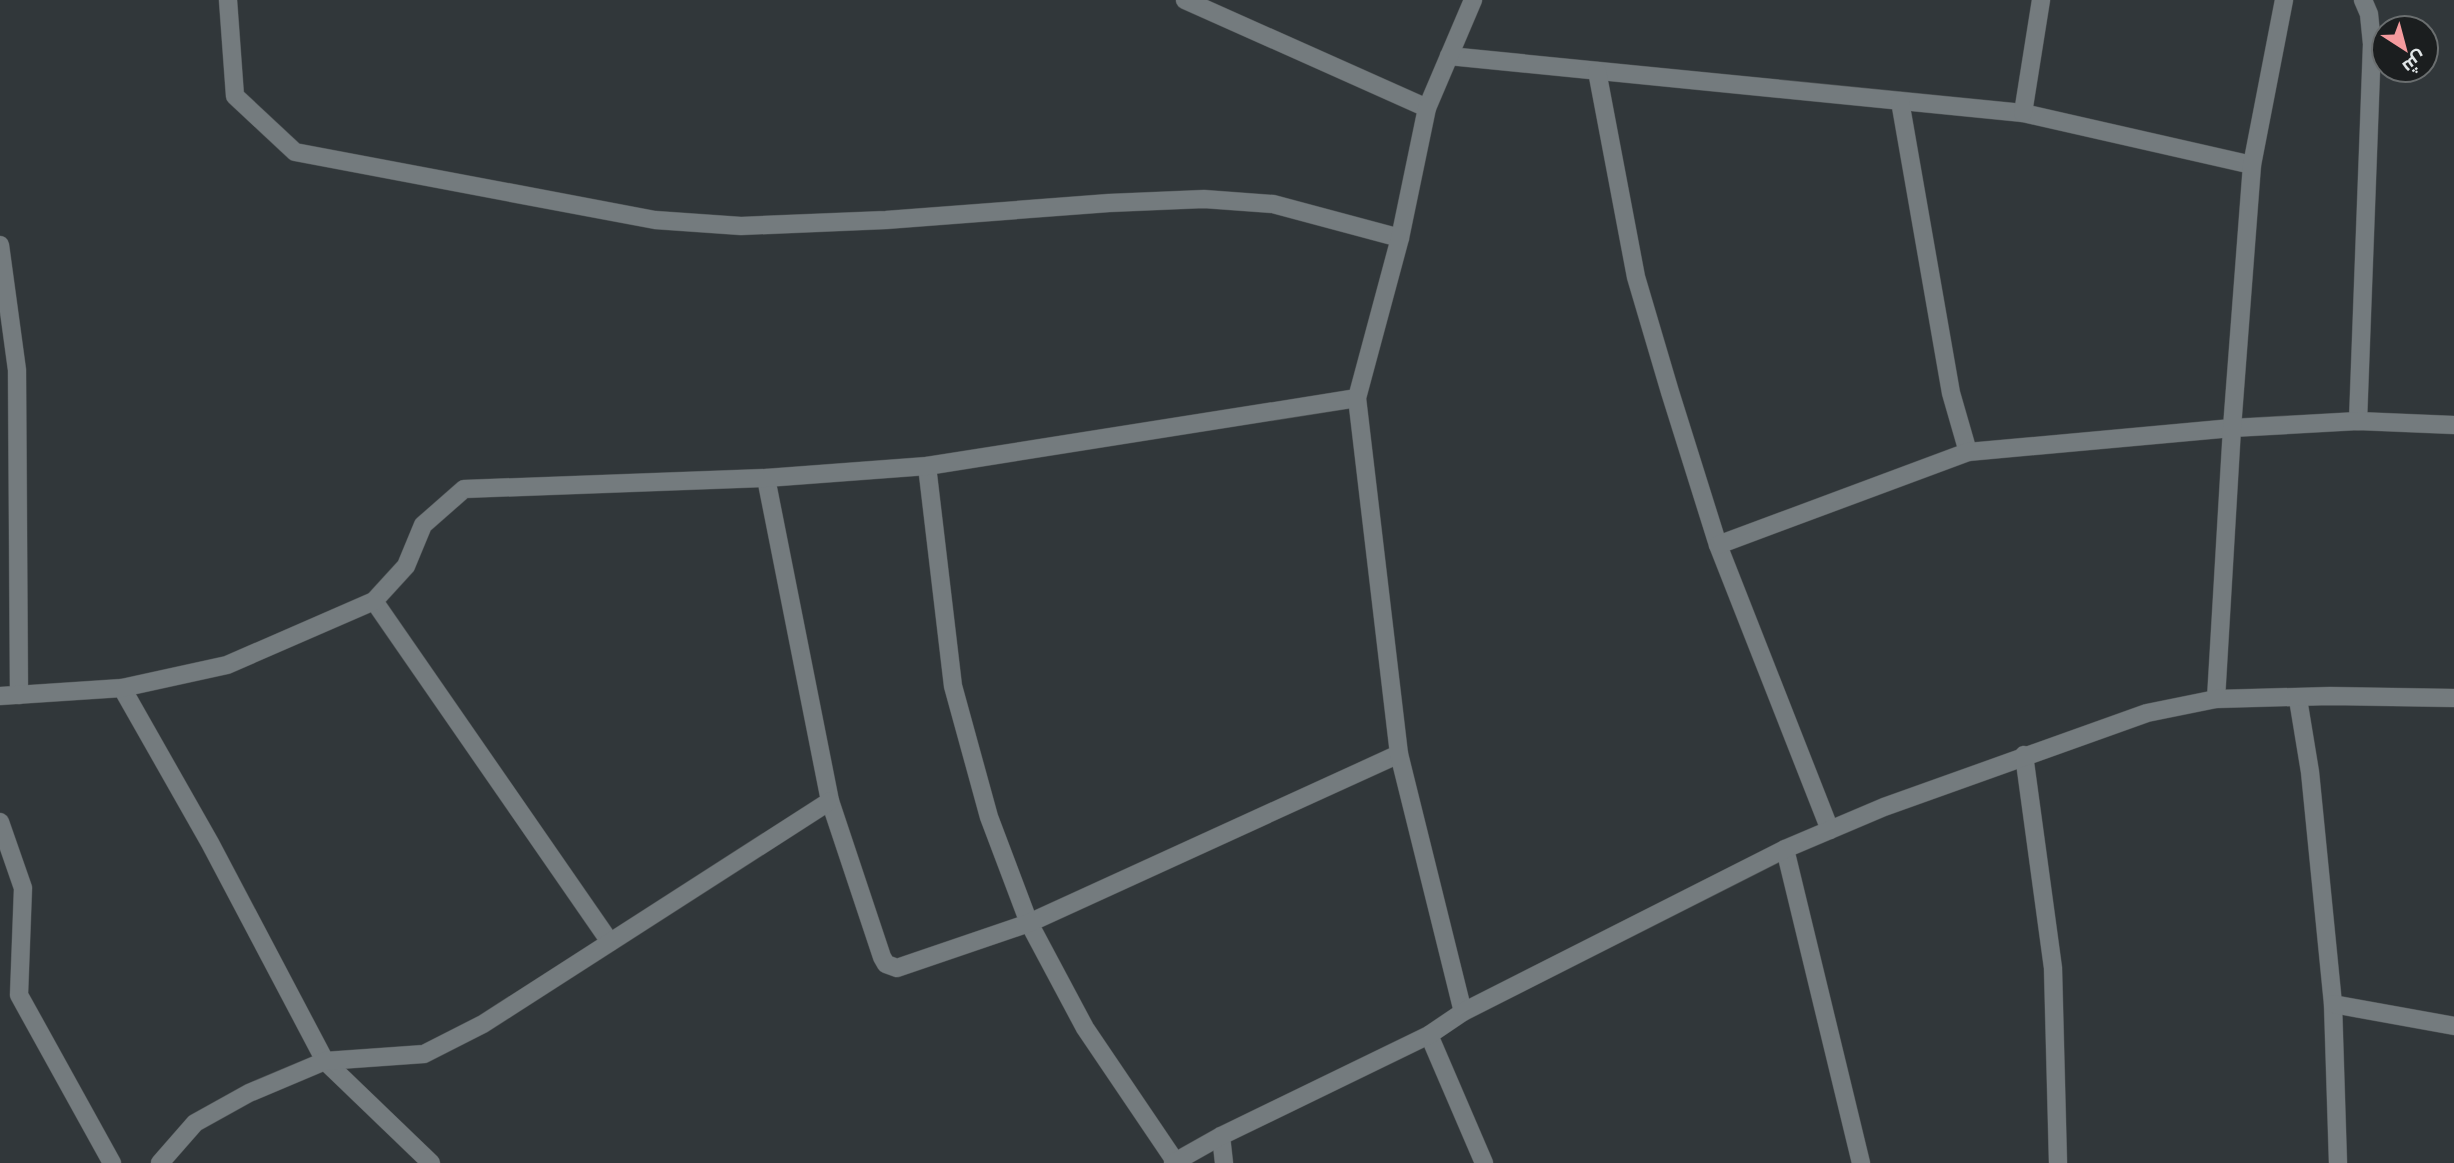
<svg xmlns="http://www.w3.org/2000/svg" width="2454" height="1163" font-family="Barlow,Cairo,sans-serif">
<rect width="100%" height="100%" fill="#31373a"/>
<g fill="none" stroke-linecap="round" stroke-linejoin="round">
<defs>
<g id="minor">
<path d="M228,0l7,96 60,56 360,68 86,6 145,-6 223,-17 95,-4 69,5 127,34"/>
<path d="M1185,0l242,108"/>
<path d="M1449,56l574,57 229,52"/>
<path d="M1597,71l39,206 34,115 48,153 112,285"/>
<path d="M1900,101l51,292 17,59"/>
<path d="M2023,113l18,-113"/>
<path d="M0,245l17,125 2,325"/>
<path d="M2358,421l14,-377 -3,-30 -6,-14"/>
<path d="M927,466l26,220 36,131 40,106 56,105 90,133"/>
<path d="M766,478l64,323 52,156 4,7 11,4 132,-45 370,-169"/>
<path d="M1718,545l250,-93 264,-24 126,-7 96,4"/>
<path d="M374,601l236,341"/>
<path d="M122,688l88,155 115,218 106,102"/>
<path d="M0,696l122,-8 105,-23 147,-64 32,-35 17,-41 41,-36 302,-11 161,-12 430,-68"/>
<path d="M2216,699l16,-271 20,-263 32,-165"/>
<path d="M2298,699l12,73 23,232 5,159"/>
<path d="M2024,755l29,213 5,195"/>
<path d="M0,822l23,66 -4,107 93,168"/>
<path d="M1785,849l76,314"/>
<path d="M2333,1004l121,22"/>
<path d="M1463,1012l-64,-258 -42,-356 43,-160 27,-130 46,-108"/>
<path d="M1429,1035l55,128"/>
<path d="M1221,1136l3,27"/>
<path d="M160,1163l35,-40 54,-30 76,-32 99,-7 59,-30 347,-223"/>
<path d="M1173,1163l48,-27 208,-101 34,-23 322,-163 99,-42 263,-94 69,-14 114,-3 124,2"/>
</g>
</defs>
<use href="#minor" stroke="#515658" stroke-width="19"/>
<use href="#minor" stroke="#747b7e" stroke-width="18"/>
</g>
<g transform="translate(2405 49) rotate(144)"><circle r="33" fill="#1b1e1f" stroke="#6a6e6f" stroke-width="2"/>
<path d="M0-5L12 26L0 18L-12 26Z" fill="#f59b9e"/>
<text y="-10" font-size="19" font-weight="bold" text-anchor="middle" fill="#e1e6e7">ش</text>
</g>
</svg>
